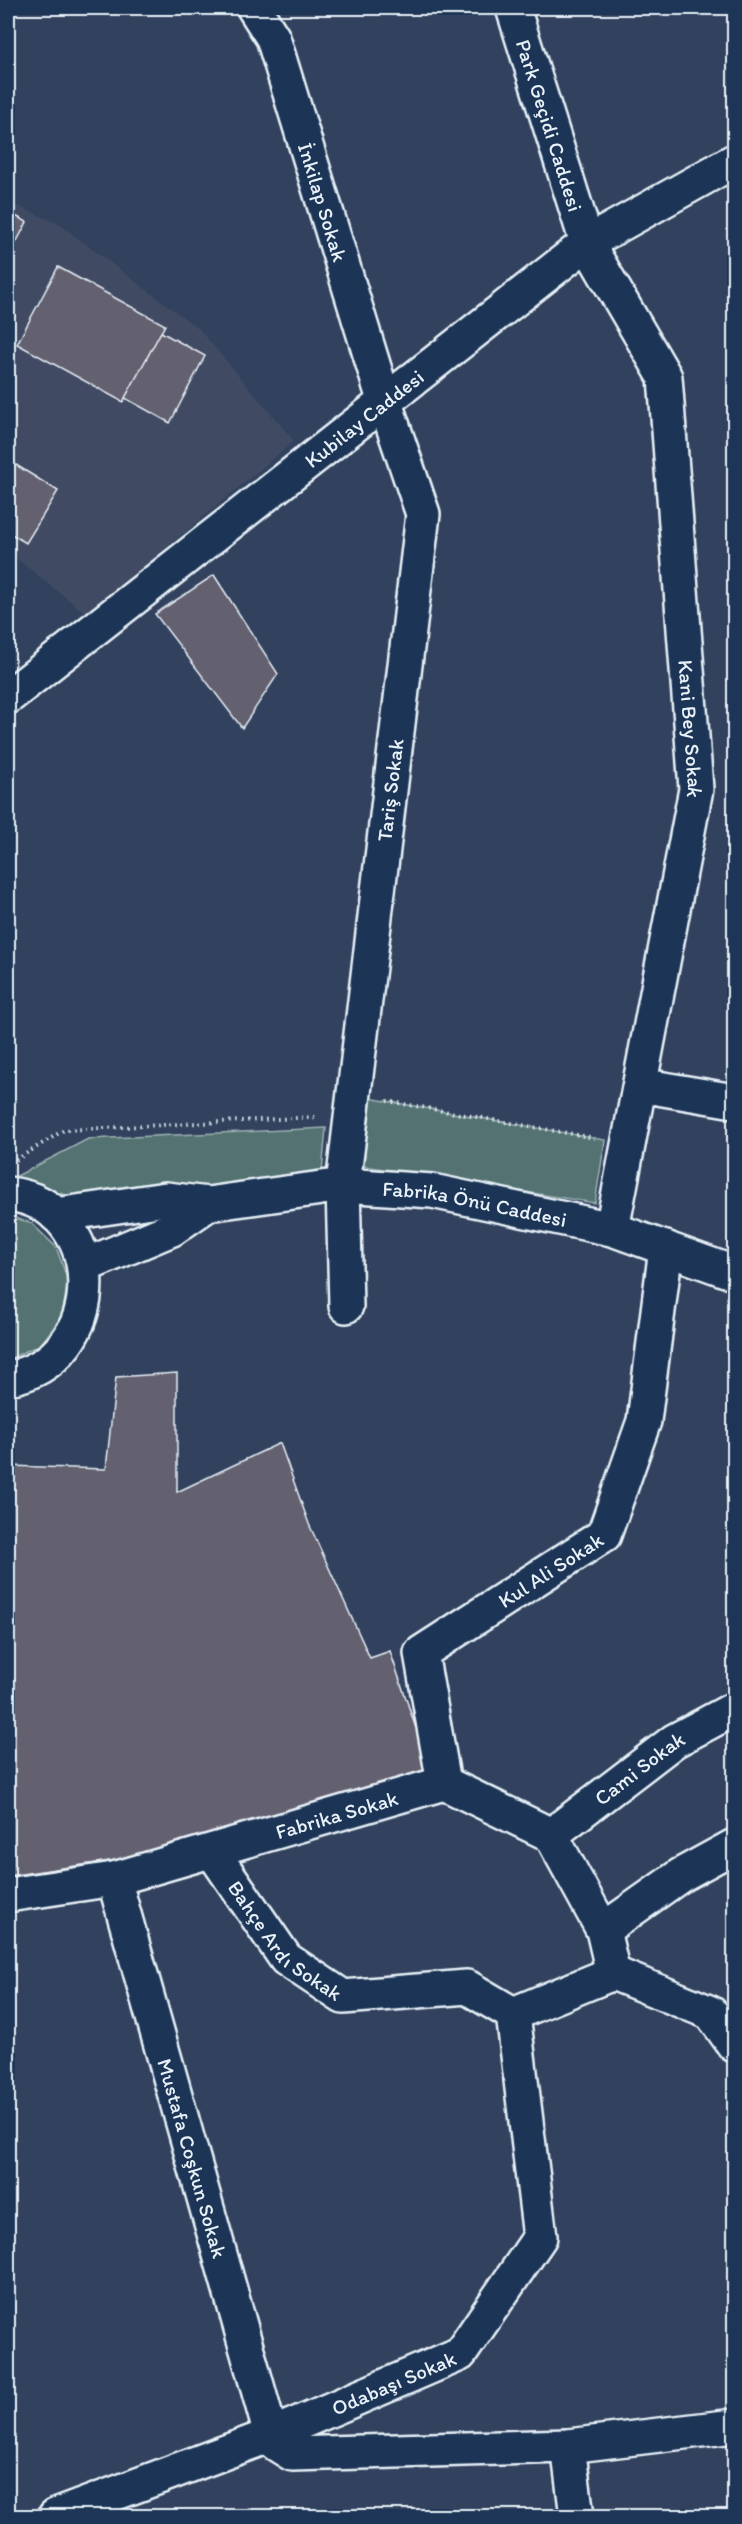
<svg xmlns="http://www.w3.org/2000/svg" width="742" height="2524" font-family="Itim,sans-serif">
<rect width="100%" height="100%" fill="#32425e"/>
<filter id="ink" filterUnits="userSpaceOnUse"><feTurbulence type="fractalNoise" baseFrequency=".0167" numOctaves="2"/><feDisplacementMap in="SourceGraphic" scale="12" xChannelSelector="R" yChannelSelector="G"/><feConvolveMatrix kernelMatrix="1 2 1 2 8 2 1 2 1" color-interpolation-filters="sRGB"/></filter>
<g filter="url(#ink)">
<path fill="#414b63" d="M8,202l51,22 140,105 95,112 -207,173 -79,-62z"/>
<g fill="#537271" stroke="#9eb2b4" stroke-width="1.5">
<path d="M363,1097l242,43 -10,63 -243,-39z"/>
<path d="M326,1128l-4,44 -224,31 -89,-23 79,-41z"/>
<path d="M8,1216l23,7 25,24 12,34 -6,35 -21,28 -32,15z"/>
</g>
<g fill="#646170" stroke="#e8f1f8" stroke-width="1.5">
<path d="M8,212l19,10 -19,36z"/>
<path d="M58,267l107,58 -42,77 -106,-58z"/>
<path d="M161,332l44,24 -35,67 -45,-25z"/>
<path d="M8,460l50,31 -32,52 -18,-11z"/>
<path d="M214,575l64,99 -36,54 -87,-114z"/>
<path d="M177,1373v119l103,-49 29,81 61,134 20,-7 42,125 -268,77 -156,23v-410l98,3 10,-92z"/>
</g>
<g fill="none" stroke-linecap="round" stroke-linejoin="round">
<defs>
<g id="minor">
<path id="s1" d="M254,8l19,30 111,362 39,114 -80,671 3,121"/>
<path id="s2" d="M587,243l78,134 31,412 -84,440"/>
<path id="s3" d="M8,697l579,-454 147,-82"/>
<path d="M640,1085l94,16"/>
<path id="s4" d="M444,1783l-23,-130 183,-118 40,-114 22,-173"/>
<path id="s5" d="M551,1835l123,-94 60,-32"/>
<path id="s6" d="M212,1851l74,108 57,38 124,-10 46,27 100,-41"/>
<path id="s7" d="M114,1879l157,556 5,9 16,10 276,-8 166,-20"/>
<path id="s8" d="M8,1895l106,-16 330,-96 107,52 52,95 10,43 98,40 23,32"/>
<path d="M603,1930l78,-55 53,-29"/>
<path d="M568,2446l9,70"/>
<path id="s9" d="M55,2516l216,-81 189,-81 80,-117 -27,-223"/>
</g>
<g id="tertiary">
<path id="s10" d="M513,8l74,235"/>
<path d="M8,1194c103,11 102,167 0,184"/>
<path id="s11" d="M56,1215l110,-16 42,5 135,-19 89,6 180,38 122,44"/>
<path d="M84,1266l88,-37 36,-25"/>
</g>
</defs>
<use href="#minor" stroke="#e8f1f8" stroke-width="38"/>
<use href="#tertiary" stroke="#e8f1f8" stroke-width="38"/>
<g stroke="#e8f1f8" stroke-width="4" stroke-dasharray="1.5 4.5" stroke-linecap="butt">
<path d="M387,1101l208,37"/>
<path d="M16,1160l48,-30 253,-13"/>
</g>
<use href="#minor" stroke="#1d3557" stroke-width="33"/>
<use href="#tertiary" stroke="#1d3557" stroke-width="33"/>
</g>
</g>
<g text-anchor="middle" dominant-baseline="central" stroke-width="4.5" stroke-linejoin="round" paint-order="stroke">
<g font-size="21" fill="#e8f1f8" stroke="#1d3557">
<text stroke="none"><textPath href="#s10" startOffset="123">Park Geçidi Caddesi</textPath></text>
<text stroke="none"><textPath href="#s1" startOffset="207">İnkilap Sokak</textPath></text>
<text stroke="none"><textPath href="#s3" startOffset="452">Kubilay Caddesi</textPath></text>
<text stroke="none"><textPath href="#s2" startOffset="508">Kani Bey Sokak</textPath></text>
<text transform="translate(390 790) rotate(-83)">Tariş Sokak</text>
<text stroke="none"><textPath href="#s11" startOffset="423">Fabrika Önü Caddesi</textPath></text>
<text stroke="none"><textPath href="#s4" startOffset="286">Kul Ali Sokak</textPath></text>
<text stroke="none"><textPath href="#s5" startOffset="111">Cami Sokak</textPath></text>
<text stroke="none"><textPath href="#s8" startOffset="339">Fabrika Sokak</textPath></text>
<text stroke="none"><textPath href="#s6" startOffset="117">Bahçe Ardı Sokak</textPath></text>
<text stroke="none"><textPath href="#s7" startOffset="290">Mustafa Coşkun Sokak</textPath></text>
<text stroke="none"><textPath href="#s9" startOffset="364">Odabaşı Sokak</textPath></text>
</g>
</g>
<rect width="742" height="2524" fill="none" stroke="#1d3557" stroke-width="30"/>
<rect x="15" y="15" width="712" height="2494" fill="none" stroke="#e8f1f8" stroke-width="2" filter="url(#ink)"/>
</svg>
